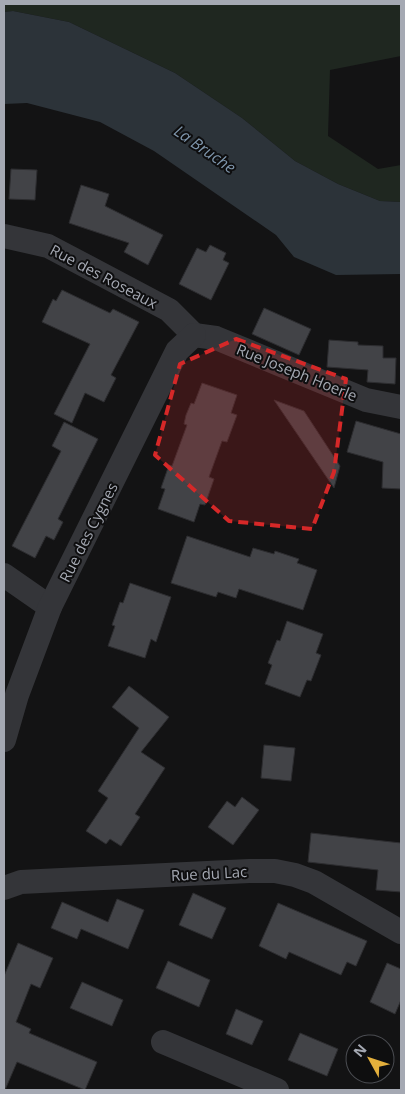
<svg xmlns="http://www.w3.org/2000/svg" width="405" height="1094" font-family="'Open Sans',sans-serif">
<rect width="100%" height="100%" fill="#131314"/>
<path fill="#1f2720" d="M4,4h397v52l-71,14 -2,66 50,33 23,-4v37l-21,-1 -42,-17 -43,-23 -53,-43 -67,-45 -106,-51 -56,-11 -9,1z"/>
<path fill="#2c3339" d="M13,11l56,11 106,51 67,45 53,43 43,23 42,17 21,1v72l-65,1 -42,-18 -18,-22 -122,-84 -54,-29 -73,-19 -23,1v-92z"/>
<g fill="#424347" stroke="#2d2d30">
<path d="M11,169l26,1 -2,30 -26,-1z"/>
<path d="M81,185l28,9 -4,12 58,29 -15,30 -24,-13 5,-9 -60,-20z"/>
<path d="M210,245l16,8 -3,7 6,3 -18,37 -32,-16 18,-36 9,4z"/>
<path d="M62,290l48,23 3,-4 26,13 -28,53 5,3 -12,24 -19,-9 -13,30 -18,-9 36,-70 -48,-22 11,-23 3,2z"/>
<path d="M264,308l47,21 -12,26 -47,-21z"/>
<path d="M329,340l29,2v3l25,1v12h13l-1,26 -28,-2 1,-12 -41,-3z"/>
<path d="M202,383l35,12 -6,18 6,2 -10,27 -5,-1 -13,36 5,2 -9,26 -5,-1 -6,18 -36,-13 7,-20 -4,-1 8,-23 3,1 15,-41 -3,-1 2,-9 5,-12 3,1z"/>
<path d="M274,400l30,11 36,55 -6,22z"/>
<path d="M356,421l45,13v55l-19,-1 1,-26 -36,-10z"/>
<path d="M64,422l34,17 -40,80 5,3 -9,18 -8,-4 -11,22 -23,-12 49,-95 -9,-5z"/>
<path d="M187,536l63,21 3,-9 21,6 1,-3 24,8 -2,4 20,7 -14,40 -64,-21 -3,9 -18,-6 -2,5 -45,-14z"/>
<path d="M130,583l41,14 -15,45 -5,-3 -6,19 -37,-12 7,-20 -3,-1 8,-23 3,1z"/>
<path d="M287,621l36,13 -7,19 5,2 -10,26 -4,-1 -7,17 -35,-13 7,-19 -4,-2 9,-23 3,1z"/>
<path d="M129,686l40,31 -28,35 24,16 -30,46 5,3 -19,29 -11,-7 -4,5 -20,-13 22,-33 -10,-7 41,-63 -27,-21z"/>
<path d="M264,745l31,3 -4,33 -30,-3z"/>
<path d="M242,797l17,13 -26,35 -25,-18 19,-26 8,6z"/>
<path d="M311,833l90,10v49l-25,-2 2,-20 -70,-8z"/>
<path d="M193,893l33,15 -14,31 -33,-14z"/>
<path d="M117,899l27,11 -16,39 -47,-20 -4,10 -26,-11 11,-26 46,20z"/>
<path d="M278,903l89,38 -11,25 -9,-4 -6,13 -52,-23 -3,7 -27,-13z"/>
<path d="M18,943l35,15 -13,30 -9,-4 -15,38 15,7 -2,4 68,29 -12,28 -68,-28 -12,28h-1v-114z"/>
<path d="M168,961l42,19 -11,27 -43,-19z"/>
<path d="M387,963l14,6v31l-6,14 -25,-12z"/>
<path d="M82,982l41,18 -11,26 -42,-18z"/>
<path d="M236,1009l27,12 -11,24 -26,-11z"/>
<path d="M300,1033l38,16 -11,27 -39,-16z"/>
</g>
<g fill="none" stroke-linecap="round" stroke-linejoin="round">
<g stroke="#343539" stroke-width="24">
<path d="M4,236l44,10 121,64 25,25"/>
<path d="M194,335l22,3 150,62 35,7"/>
<path d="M4,575l46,32"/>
<path d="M4,740l13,-45 33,-88 127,-256 17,-16"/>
<path d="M4,888l17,-6 20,-1 208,-10h26l20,4 19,7 87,50"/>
<path d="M163,1042l114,48"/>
</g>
</g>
<path fill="#d62828" fill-opacity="0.2" stroke="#d62828" stroke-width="4" stroke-dasharray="10 6" stroke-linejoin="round" d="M236,339l110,40 -12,93 -22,57 -83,-8 -74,-66 25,-91z"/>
<g text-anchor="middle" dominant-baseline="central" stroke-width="4" stroke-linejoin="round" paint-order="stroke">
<g font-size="15" fill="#a5a9b3" stroke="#0e0e0f">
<text transform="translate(104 276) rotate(28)">Rue des Roseaux</text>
<text transform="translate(297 372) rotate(22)">Rue Joseph Hoerle</text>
<text transform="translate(88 532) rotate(-63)">Rue des Cygnes</text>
<text transform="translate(209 873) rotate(-3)">Rue du Lac</text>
</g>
<g font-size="16" font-style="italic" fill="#7f96ac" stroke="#0e0e0f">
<text transform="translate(205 149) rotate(35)">La Bruche</text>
</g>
</g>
<rect width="405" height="1094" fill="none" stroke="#a5a9b3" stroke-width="10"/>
<g transform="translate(370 1059) rotate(310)"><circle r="24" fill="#0e0e0f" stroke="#4a4c51"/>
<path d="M0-4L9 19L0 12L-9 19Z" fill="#e3af3c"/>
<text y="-8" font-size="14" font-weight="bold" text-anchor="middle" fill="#a5a9b3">N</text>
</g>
</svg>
